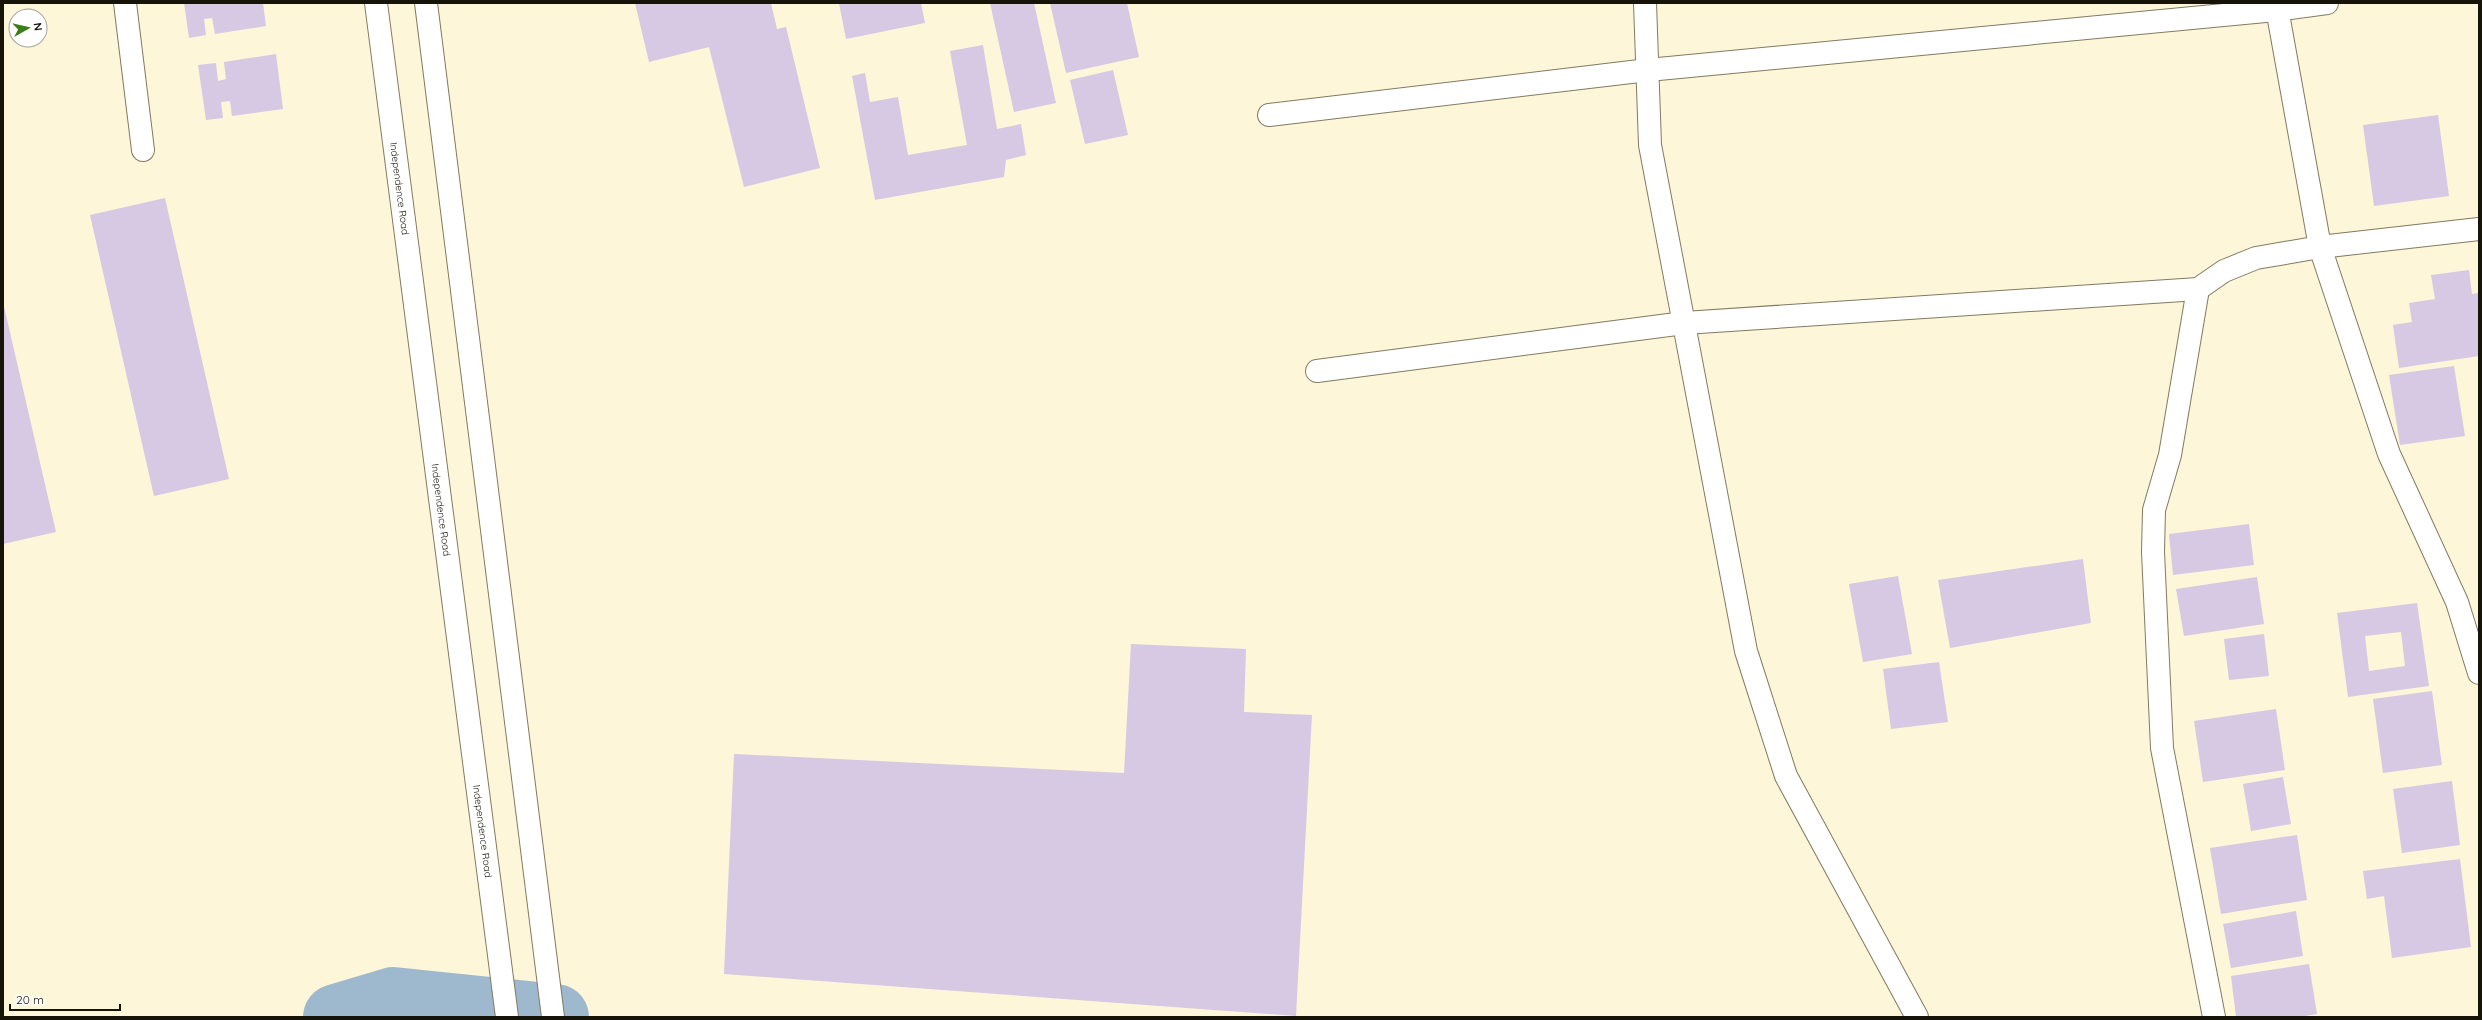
<svg xmlns="http://www.w3.org/2000/svg" width="2482" height="1020" font-family="Quicksand,sans-serif">
<rect width="100%" height="100%" fill="#fef6d9"/>
<g fill="none" stroke-linecap="round" stroke-linejoin="round">
<path stroke="#9eb9cd" stroke-width="66" d="M336,1017l57,-17 163,17"/>
</g>
<g fill="#d7c8e3" fill-rule="evenodd">
<path d="M184,3h79l3,23 -51,8 -3,-16 -8,1 2,16 -17,3z"/>
<path d="M635,3h136l6,26 9,-2 34,141 -76,19 -35,-140 -60,15z"/>
<path d="M839,3h82l4,20 -79,16z"/>
<path d="M990,3h44l22,100 -42,9z"/>
<path d="M1050,3h77l12,54 -73,16z"/>
<path d="M983,45l14,84 24,-5 5,31 -20,5 -2,17 -129,23 -23,-124 13,-3 5,29 28,-5 10,58 59,-10 -17,-94z"/>
<path d="M276,54l7,55 -51,7 -2,-15 -9,1 2,16 -17,2 -8,-55 18,-2 2,18 8,-2 -2,-17z"/>
<path d="M1113,70l15,65 -43,9 -15,-64z"/>
<path d="M2438,115l11,81 -75,10 -11,-81z"/>
<path d="M165,198l64,281 -75,17 -64,-281z"/>
<path d="M2469,270l3,24 7,-1v63l-80,12 -6,-43 19,-3 -3,-19 26,-4 -4,-24z"/>
<path d="M3,302l53,230 -53,12z"/>
<path d="M2454,366l11,70 -65,9 -11,-70z"/>
<path d="M2249,524l5,41 -81,10 -4,-41z"/>
<path d="M2083,559l8,64 -141,25 -12,-68z"/>
<path d="M1898,576l14,78 -49,8 -14,-78z"/>
<path d="M2257,577l7,47 -80,12 -8,-47z"/>
<path d="M2417,603l12,83 -81,11 -11,-84zM2401,632l4,34 -36,5 -4,-35z"/>
<path d="M2264,634l5,42 -40,4 -5,-41z"/>
<path d="M1131,644l115,5 -2,63 68,3 -16,301 -572,-42 10,-220 390,19z"/>
<path d="M1939,662l9,60 -57,7 -8,-60z"/>
<path d="M2432,691l10,74 -59,8 -10,-74z"/>
<path d="M2276,709l9,61 -82,12 -9,-61z"/>
<path d="M2283,777l8,47 -40,7 -8,-47z"/>
<path d="M2452,781l8,64 -58,8 -9,-64z"/>
<path d="M2297,835l10,65 -86,14 -11,-66z"/>
<path d="M2460,859l11,88 -79,11 -8,-62 -17,3 -4,-28z"/>
<path d="M2296,911l7,45 -72,12 -8,-44z"/>
<path d="M2309,964l8,50 -18,3h-63l-5,-41z"/>
</g>
<g fill="none" stroke-linecap="round" stroke-linejoin="round">
<defs>
<g id="street">
<path d="M125,3l18,147"/>
<path d="M1645,3l5,142 96,506 40,125 131,241"/>
<path d="M2276,3l44,244 69,207 68,148 22,71"/>
<path d="M1269,115l379,-45 628,-60 51,-7"/>
<path d="M2198,289l-28,166 -16,55 -1,42 9,196 52,269"/>
<path d="M1317,371l367,-48 514,-34 26,-18 32,-13 64,-11 159,-18"/>
</g>
<g id="secondary">
<path id="s1" d="M376,3l131,1014"/>
<path d="M426,3l127,1014"/>
</g>
</defs>
<use href="#street" stroke="#817a61" stroke-width="24"/>
<use href="#secondary" stroke="#817a61" stroke-width="24"/>
<use href="#street" stroke="#fff" stroke-width="22"/>
<use href="#secondary" stroke="#fff" stroke-width="22"/>
</g>
<g text-anchor="middle" dominant-baseline="central" stroke-width="3" stroke-linejoin="round" paint-order="stroke">
<g font-size="10" fill="#161309" stroke="#fff">
<text stroke="none"><textPath href="#s1" startOffset="187">Independence Road</textPath></text>
<text stroke="none"><textPath href="#s1" startOffset="511">Independence Road</textPath></text>
<text stroke="none"><textPath href="#s1" startOffset="835">Independence Road</textPath></text>
</g>
</g>
<rect width="2482" height="1020" fill="none" stroke="#161309" stroke-width="8"/>
<g transform="translate(28 28) rotate(82)"><circle r="19" fill="#ffffff" stroke="#a2a19d"/>
<path d="M0-3L7 15L0 10L-7 15Z" fill="#3b7c1b"/>
<text y="-6" font-size="11" font-weight="bold" text-anchor="middle" fill="#161309">N</text>
</g>
<path d="M10 1004v6h110v-6" fill="none" stroke="#161309" stroke-width="2"/>
<text x="16" y="1004" font-size="12" fill="#161309" stroke="#ffffff" stroke-width="3" paint-order="stroke">20 m</text>
</svg>
